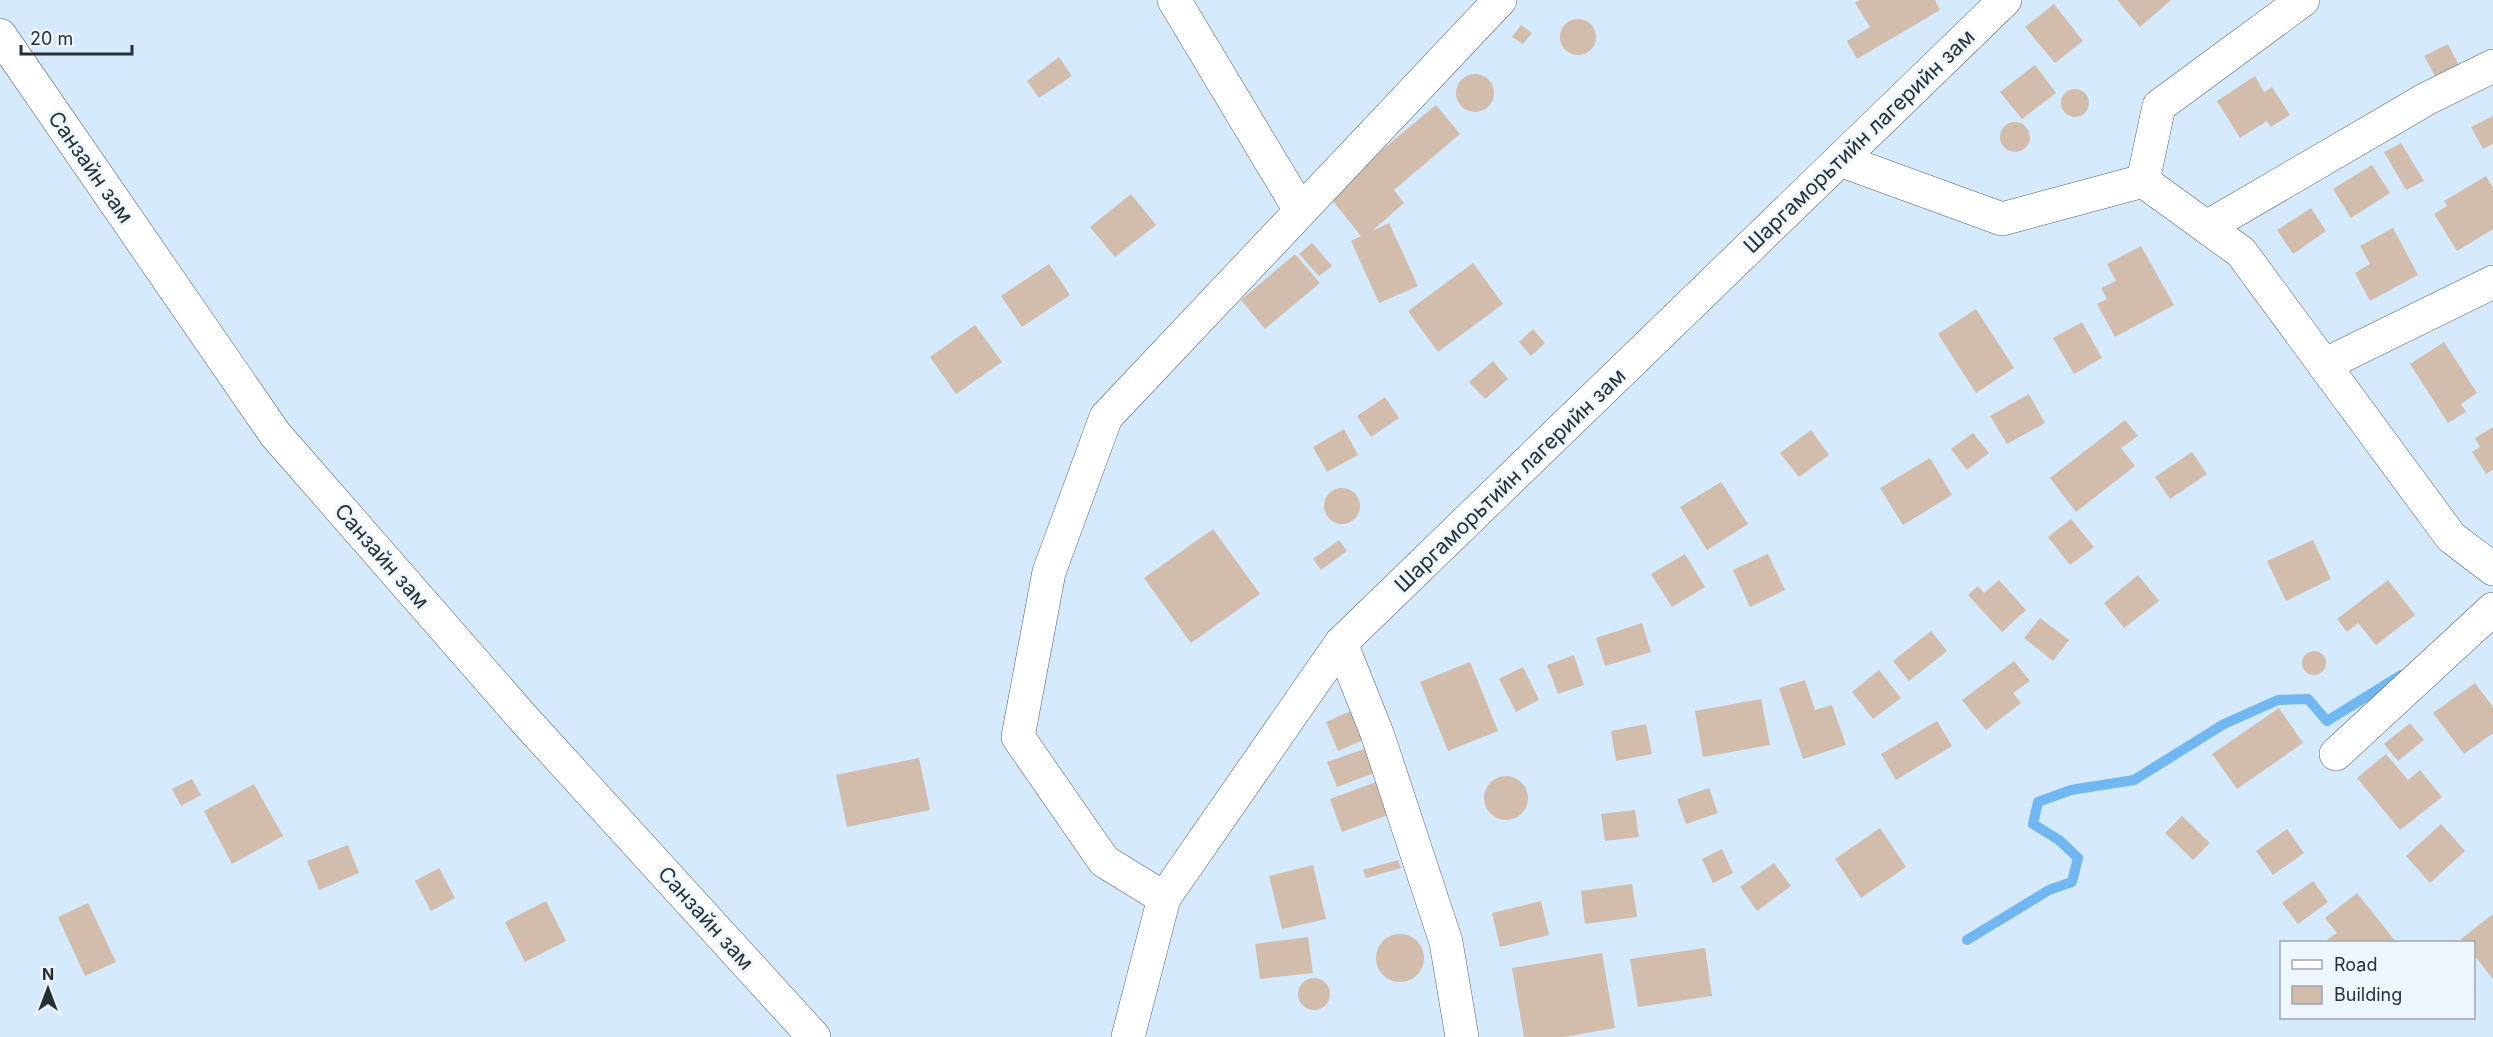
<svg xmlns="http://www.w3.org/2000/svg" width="2493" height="1037" font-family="Inter,sans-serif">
<rect width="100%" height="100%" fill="#d5eafc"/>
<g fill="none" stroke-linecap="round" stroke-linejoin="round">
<path stroke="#71b7f1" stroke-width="10" d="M1967,940l82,-50 23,-8 6,-24 -19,-18 -26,-16 5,-22 33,-12 63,-10 90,-56 54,-24 30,-1 19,22 74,-46"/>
</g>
<g fill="#d2bdad">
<path d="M1860,0h75l5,10 -83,49 -10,-18 23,-14 -15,-24z"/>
<path d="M2117,0h54l-31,27z"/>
<path d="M2054,4l29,37 -28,22 -30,-36z"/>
<circle cx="1578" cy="37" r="18"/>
<path d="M1521,25l11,8 -9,11 -11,-7z"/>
<path d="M2448,44l14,27 -23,12 -15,-27z"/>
<path d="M1059,57l13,19 -33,22 -12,-17z"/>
<path d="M2035,65l21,28 -34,26 -22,-27z"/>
<circle cx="1475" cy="93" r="19"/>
<path d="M2255,76l9,16 8,-5 18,28 -19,12 -4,-6 -27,17 -23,-37z"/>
<circle cx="2075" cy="103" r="14"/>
<path d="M1436,105l24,29 -66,56 10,13 -32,28 17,-8 29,63 -39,17 -28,-62 10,-5 -33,-41z"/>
<path d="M2493,116v28l-10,5 -12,-22z"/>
<circle cx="2015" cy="137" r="15"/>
<path d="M2401,143l23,38 -18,9 -22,-38z"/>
<path d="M2372,165l18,28 -39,25 -18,-29z"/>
<path d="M2486,176l7,12v41l-36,22 -23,-37 13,-8 -3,-5z"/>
<path d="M1131,194l25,31 -41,32 -25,-30z"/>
<path d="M2311,208l15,23 -33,23 -16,-24z"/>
<path d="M2393,228l25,47 -48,26 -15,-28 15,-9 -10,-18z"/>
<path d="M1312,243l20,23 -13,10 -20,-22z"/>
<path d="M2141,246l33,59 -59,32 -18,-33 10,-5 -6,-11 15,-7 -9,-17z"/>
<path d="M1295,254l25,29 -55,46 -24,-29z"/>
<path d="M1473,263l30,41 -65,48 -30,-41z"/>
<path d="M1049,264l21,31 -48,32 -21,-31z"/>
<path d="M1976,309l38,59 -38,25 -38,-59z"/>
<path d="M2082,322l20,36 -28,16 -21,-36z"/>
<path d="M975,325l27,37 -46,32 -26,-37z"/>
<path d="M1533,329l12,14 -14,13 -12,-14z"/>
<path d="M2444,342l33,51 -16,11 5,8 -18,11 -38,-59z"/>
<path d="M1493,361l15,18 -23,20 -16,-17z"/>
<path d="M2029,394l16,29 -38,21 -17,-28z"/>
<path d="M1385,397l14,21 -28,19 -14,-21z"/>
<path d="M2125,420l13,16 -17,12 14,18 -59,46 -26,-34z"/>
<path d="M2493,427v42l-7,5 -14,-22 8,-5 -5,-9z"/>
<path d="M1344,429l14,26 -31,17 -14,-25z"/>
<path d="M1811,430l18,25 -30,22 -19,-24z"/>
<path d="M1973,433l16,20 -22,17 -16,-21z"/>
<path d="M2192,452l15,22 -37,25 -15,-22z"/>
<path d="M1930,458l22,37 -49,30 -23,-37z"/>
<path d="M1721,482l27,42 -41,26 -27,-43z"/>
<circle cx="1342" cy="506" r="18"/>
<path d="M2071,519l23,28 -24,18 -22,-28z"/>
<path d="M1213,529l47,65 -69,49 -47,-65z"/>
<path d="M1339,540l8,11 -26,19 -8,-11z"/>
<path d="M2313,540l18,39 -45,22 -19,-40z"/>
<path d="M1685,554l20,33 -33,20 -21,-33z"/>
<path d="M1768,554l17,36 -35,17 -17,-37z"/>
<path d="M2138,575l21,26 -35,27 -20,-25z"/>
<path d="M1999,580l27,30 -24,22 -34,-37 10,-9 6,7z"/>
<path d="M2388,580l27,35 -39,30 -18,-22 -11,9 -10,-13z"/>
<path d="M2040,618l29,22 -16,21 -29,-23z"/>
<path d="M1642,623l9,29 -46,14 -9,-28z"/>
<path d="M1931,631l16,20 -38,30 -16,-20z"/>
<circle cx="2314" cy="663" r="12"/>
<path d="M1574,655l10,30 -26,9 -11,-29z"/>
<path d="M2014,661l16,20 -17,12 8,10 -35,27 -24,-30z"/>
<path d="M1470,662l28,69 -50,20 -28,-69z"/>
<path d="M1523,667l16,33 -23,12 -17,-33z"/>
<path d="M1879,670l22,28 -28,21 -21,-27z"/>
<path d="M1805,680l10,30 17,-5 14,40 -43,14 -24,-71z"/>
<path d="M2475,683l18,24v26l-29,21 -31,-41z"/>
<path d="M1761,699l9,46 -67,12 -8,-46z"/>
<path d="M2279,708l24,35 -66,46 -25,-35z"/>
<path d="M1353,710l12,29 -27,12 -12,-29z"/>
<path d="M1937,721l15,25 -56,34 -15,-26z"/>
<path d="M2410,723l14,17 -26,21 -14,-17z"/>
<path d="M1646,724l6,30 -36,7 -5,-30z"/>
<path d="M1367,748l10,24 -40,15 -10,-25z"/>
<path d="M2386,754l22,26 12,-10 22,27 -42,33 -43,-52z"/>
<path d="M919,758l11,52 -83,17 -11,-52z"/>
<circle cx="1506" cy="798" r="22"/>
<path d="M192,779l9,16 -20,11 -9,-17z"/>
<path d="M1376,782l12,33 -46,17 -12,-33z"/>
<path d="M254,784l29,52 -51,28 -28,-53z"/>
<path d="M1709,788l9,25 -32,11 -9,-25z"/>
<path d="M1635,810l4,27 -34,4 -4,-27z"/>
<path d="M2182,816l28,27 -17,17 -28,-27z"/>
<path d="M2441,824l24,27 -35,32 -24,-27z"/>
<path d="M1880,828l26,39 -45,31 -26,-39z"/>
<path d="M2287,829l17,24 -31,22 -17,-24z"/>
<path d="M348,845l11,28 -40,17 -12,-29z"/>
<path d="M1722,849l11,24 -20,10 -11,-24z"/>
<path d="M1398,860l3,8 -35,10 -3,-8z"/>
<path d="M1774,863l17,23 -34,25 -17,-24z"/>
<path d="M1313,865l13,54 -44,10 -13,-53z"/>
<path d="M439,868l16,30 -24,13 -16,-30z"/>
<path d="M2313,881l15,21 -30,22 -16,-21z"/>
<path d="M1632,884l5,33 -52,7 -4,-33z"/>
<path d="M2357,893l39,49h-72l13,-9 -12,-15z"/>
<path d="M546,901l20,40 -41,21 -20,-40z"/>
<path d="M1541,901l8,34 -49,12 -8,-34z"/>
<path d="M88,903l28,59 -31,14 -27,-59z"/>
<path d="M2493,914v65l-19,-24v-13h-10l-3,-3z"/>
<circle cx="1400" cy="958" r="24"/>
<path d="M1308,937l5,36 -53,6 -5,-35z"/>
<path d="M1705,948l7,48 -74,11 -8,-48z"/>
<path d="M1602,953l13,75 -51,9h-40l-12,-69z"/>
<circle cx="1314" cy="994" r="16"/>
</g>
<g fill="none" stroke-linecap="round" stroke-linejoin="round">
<defs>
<g id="minor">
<path d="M1174,0l126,210"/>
<path d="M1840,160l162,59 141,-38 98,71 210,285 42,32"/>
<path d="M2143,181l16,-75 144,-106"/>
<path d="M2207,227l221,-129 65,-32"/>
<path d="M2324,365l169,-83"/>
<path d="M1341,643l37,93 68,206 16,95"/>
<path d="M2336,754l157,-145"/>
<path d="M1164,898l-60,-37 -86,-124 31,-165 57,-155 394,-417"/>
<path d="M1128,1037l36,-139 177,-255 664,-643"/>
</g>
<path id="major" d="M0,35l275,399 249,285 290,318"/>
</defs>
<use href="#minor" stroke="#506272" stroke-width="34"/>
<use href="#major" stroke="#506272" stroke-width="34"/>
<use href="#minor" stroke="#fff" stroke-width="33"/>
<use href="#major" stroke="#fff" stroke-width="33"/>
</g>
<g text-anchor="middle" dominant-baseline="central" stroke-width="5" stroke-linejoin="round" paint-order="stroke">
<g font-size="21" fill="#283037" stroke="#edf5fd">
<text transform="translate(1859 141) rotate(-44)">Шаргаморьтийн лагерийн зам</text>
<text transform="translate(91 167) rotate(55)">Санзайн зам</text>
<text transform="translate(1510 480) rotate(-44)">Шаргаморьтийн лагерийн зам</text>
<text transform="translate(382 556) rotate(49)">Санзайн зам</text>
<text transform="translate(706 918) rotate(48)">Санзайн зам</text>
</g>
</g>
<rect x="2280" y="941" width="195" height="78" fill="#edf5fd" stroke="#9ea6ae" stroke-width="1.5"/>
<rect x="2292" y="960" width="30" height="9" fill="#ffffff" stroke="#9ea6ae" stroke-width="1.5"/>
<text x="2334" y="971" font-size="18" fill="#283037">Road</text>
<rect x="2292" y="986" width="30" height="18" fill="#d2bdad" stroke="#9ea6ae" stroke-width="1.5"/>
<text x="2334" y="1001" font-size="18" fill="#283037">Building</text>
<g transform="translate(48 989)" stroke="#edf5fd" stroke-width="4.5" paint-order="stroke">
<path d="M0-4.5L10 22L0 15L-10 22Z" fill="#283037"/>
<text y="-9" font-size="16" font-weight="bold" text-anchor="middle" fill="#283037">N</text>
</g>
<path d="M21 45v9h111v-9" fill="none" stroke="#283037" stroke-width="3"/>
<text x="30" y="45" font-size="18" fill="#283037" stroke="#edf5fd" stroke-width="4.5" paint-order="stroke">20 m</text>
</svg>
